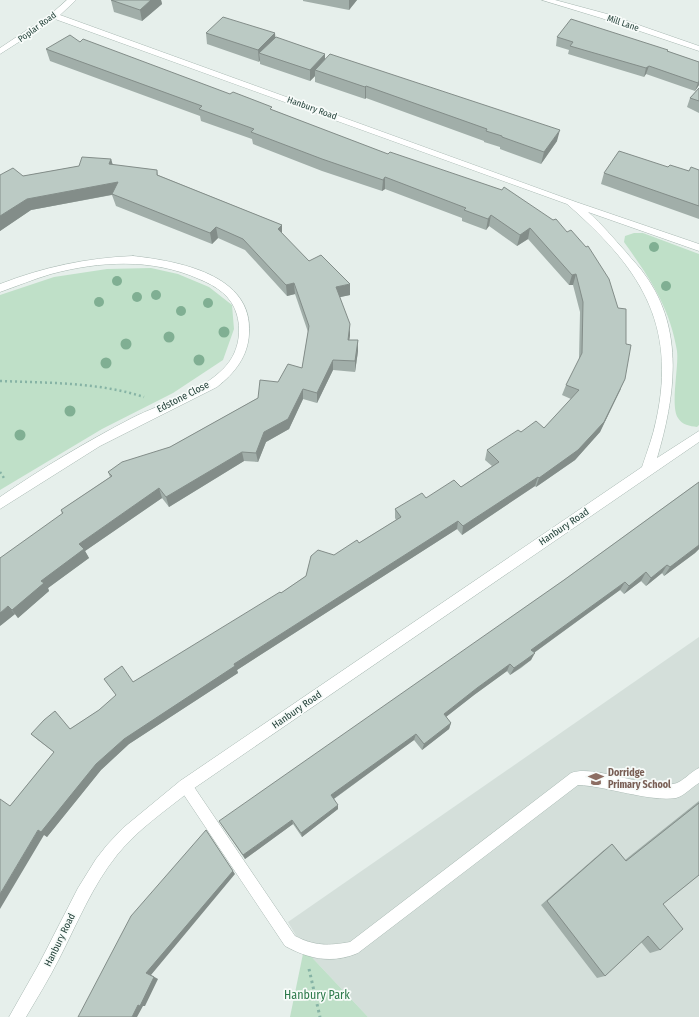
<svg xmlns="http://www.w3.org/2000/svg" width="699" height="1017" font-family="'Fira Sans Condensed',sans-serif">
<rect width="100%" height="100%" fill="#e6efeb"/>
<path fill="#d4dfda" d="M699,637v380h-331l-64,-68 -16,-27z"/>
<g fill="#bfe0c8">
<path d="M634,233h9l56,21v171l-2,2c-7,-1 -15,-2 -19,-9 -8,-12 1,-51 -1,-67 -7,-44 -28,-74 -53,-109l1,-6z"/>
<path d="M151,268l27,6 31,13 23,18 2,24 -11,31 -50,33 -71,36 -102,61v-195l54,-18 53,-8z"/>
<path d="M304,949l64,68h-78z"/>
</g>
<g fill="none" stroke-linecap="round" stroke-linejoin="round">
<defs>
<path id="service" d="M699,768v15c-7,4 -15,13 -23,15 -26,4 -70,-12 -98,-13l-220,168c-26,11 -49,6 -73,-7l-107,-160 2,-5 5,-2 5,2 105,155c19,10 34,10 55,6l221,-169c23,-9 74,16 102,11 9,-1 17,-12 26,-16z"/>
<g id="minor">
<path d="M67,0h9l-16,15 516,187 123,42v7l-111,-39c14,12 25,26 38,40 6,8 14,15 19,23 40,55 30,122 12,183l42,-27v11l-509,349c-25,20 -53,39 -73,64 -25,31 -40,69 -58,104 -10,20 -22,39 -33,58h-17l30,-53 39,-76 18,-29 11,-14 16,-17 57,-47 462,-314c5,-15 11,-31 14,-46 22,-99 -18,-155 -89,-217l-512,-185 -55,35v-6l51,-34z"/>
<path d="M542,0h13l52,14 92,32v5l-98,-33z"/>
<path d="M133,256c44,5 121,18 116,78 -1,22 -14,39 -32,53l-117,59 -100,63v-12c42,-29 86,-55 132,-79 30,-15 68,-25 92,-50 14,-14 18,-35 13,-53 -5,-19 -21,-29 -38,-36 -47,-21 -99,-18 -148,-5 -17,5 -34,12 -51,18v-8c44,-17 86,-26 133,-28z"/>
</g>
</defs>
<use href="#service" stroke="#a8b8b2" stroke-width="1"/>
<use href="#minor" stroke="#a8b8b2" stroke-width="1"/>
<g stroke="#86b3a5" stroke-width="2.5" stroke-dasharray="2 3" stroke-linecap="butt">
<path d="M0,381c49,2 97,1 144,16"/>
<path d="M0,472l4,6"/>
</g>
<path stroke="#86b3a5" stroke-width="3" stroke-dasharray="2.5 3.5" stroke-linecap="butt" d="M309,969l11,48"/>
<use href="#service" fill="#fff" fill-rule="evenodd"/>
<use href="#minor" fill="#fff" fill-rule="evenodd"/>
</g>
<g fill="#80af93">
<circle cx="654" cy="247" r="5"/>
<circle cx="117" cy="281" r="5"/>
<circle cx="666" cy="286" r="5"/>
<circle cx="156" cy="295" r="5"/>
<circle cx="137" cy="297" r="5"/>
<circle cx="99" cy="302" r="5"/>
<circle cx="208" cy="303" r="5"/>
<circle cx="181" cy="311" r="5"/>
<circle cx="224" cy="332" r="5.5"/>
<circle cx="169" cy="337" r="5.5"/>
<circle cx="126" cy="344" r="5.5"/>
<circle cx="199" cy="360" r="5.5"/>
<circle cx="106" cy="363" r="5.5"/>
<circle cx="70" cy="411" r="5.5"/>
<circle cx="20" cy="435" r="5.5"/>
</g>
<g fill="#a1aea9">
<path d="M111,0h50l1,4 -20,17 -28,-9z"/>
<path d="M303,0h54l-8,10 -46,-9z"/>
<path d="M206,33h69v5l50,21 232,82 -16,23 -41,-15v-2l-16,-5v-1l-118,-43 -1,1 -50,-17v-6l-5,5 -50,-17v-4l-1,2 -52,-18z"/>
<path d="M557,37l111,13 -1,1 32,11v23l-4,6 -49,-17 -2,3 -76,-23 1,-4 -13,-4z"/>
<path d="M80,42l193,68 280,110 3,-1 65,170 -21,43 -25,28 -39,27 -1,-1 -73,49 -5,-6 -220,141 1,3 -109,71 -28,26 -54,67 -37,-31 44,-54 -16,-12 -7,-6 39,-5 29,-19 34,-28 148,-89 25,-17 28,-21 25,-12 37,-23 -1,-2v-9l31,-11 35,-11 31,-21 -7,-6 2,-10 34,-18 23,-4 27,-29 -9,-4 4,-10 13,-25 1,-48 -7,-27h-4l-41,-46 -11,7 -28,-20 -3,4 -24,-9v-3l-77,-29 -3,2 -60,-20 -69,-27 -1,-5 -51,-18 -1,-5 -150,-55 -4,-12z"/>
<path d="M699,88v25l-12,-6 3,-9z"/>
<path d="M111,159l2,6 44,5 1,5 124,50v9l27,27 41,34 -10,2 10,38 -1,5h9v11l-3,21 -22,-2 -16,33 -14,-4 -14,30 -23,13 -8,20 -14,-1 -75,46 -7,-9 -77,53 4,7 -41,30 1,3 -31,27 -3,-4 -15,12 62,-112 -1,-4 49,-33 -2,-5 62,-25 88,-49 20,-16 24,-14 6,-36 -13,-38 -8,2 -42,-46 -27,-12 -6,6 -96,-38 -4,-11 -81,15 -31,21v-56l23,1 56,-10z"/>
<path d="M668,167l21,4 10,-1v49l-98,-35 3,-11z"/>
<path d="M699,482v67l-4,4 -31,23 -2,-3 -16,13 -5,-5 -17,13 -4,-4 -86,63 -3,7 -10,8 -11,7 -3,-4 -33,24 -28,22 5,6 -2,6 -27,21 -8,-10 -80,59 4,10 -36,28 -9,-13 -48,35 -23,-34 342,-245z"/>
<path d="M699,801v74l-36,29 -3,46 -10,3 -9,-11 -36,34 -8,2 -56,-73 63,-55 8,-6 13,16z"/>
</g>
<g fill="#838d89">
<path d="M151,0h10l1,4 -20,17 -2,-11z"/>
<path d="M349,0h8l-8,10z"/>
<path d="M275,33l1,11 -17,9 1,7 -1,2 -1,-12z"/>
<path d="M325,54v12l-10,4v6l-5,5v-11z"/>
<path d="M649,66l-3,8 -2,3 2,-9z"/>
<path d="M699,81v4l-4,6 3,-8z"/>
<path d="M366,86v12l-1,1v-12z"/>
<path d="M560,130l-3,11 -16,23 3,-12z"/>
<path d="M111,159l3,11 -5,-6z"/>
<path d="M385,177v12l-3,2 1,-11z"/>
<path d="M118,182l3,11 -90,17 -31,21v-15l27,-17z"/>
<path d="M491,215l-2,11 -3,4 2,-11z"/>
<path d="M282,225v11l-4,-7z"/>
<path d="M216,227l2,11 -6,6 -2,-11z"/>
<path d="M530,228l-2,11 -11,7 3,-11z"/>
<path d="M576,274l-3,11h-4l3,-10z"/>
<path d="M294,283l1,11 -8,2 -1,-11z"/>
<path d="M350,284v11l-14,3v-11z"/>
<path d="M350,324v11l-2,15v-10z"/>
<path d="M358,340v11l-3,21v-11z"/>
<path d="M333,360v10l-16,33v-10z"/>
<path d="M625,379l-25,53 -25,28 -39,27 3,-9z"/>
<path d="M303,389v10l-14,30 -23,13 -8,20 -2,-9 8,-21z"/>
<path d="M242,452l2,9 -75,46 -3,-10z"/>
<path d="M538,477l-3,9 -73,49 1,-9z"/>
<path d="M159,488l3,10 -77,53 4,7 -41,30 1,3 -31,27 -6,-8 67,-66z"/>
<path d="M458,521l-1,8 -220,141 1,3 -109,71 -28,26 -54,67 -3,-2 -44,74v-15l38,-64 58,-66 28,-25 110,-75z"/>
<path d="M699,545v4l-4,4 -31,23 6,-9z"/>
<path d="M667,565l-5,8 -16,13 5,-8z"/>
<path d="M646,572l-5,9 -17,13 5,-8z"/>
<path d="M625,582l-5,8 -92,67 3,-7z"/>
<path d="M8,606l7,8 -15,12v-13z"/>
<path d="M535,653l-4,7 -21,15 4,-7z"/>
<path d="M510,664l-3,7 -33,24 -32,25 2,-6 33,-26z"/>
<path d="M451,723l-2,6 -27,21 2,-6z"/>
<path d="M416,734l-2,6 -82,60 -1,-5z"/>
<path d="M338,805v4l-36,28 -1,-4z"/>
<path d="M292,820l1,4 -48,35 -2,-4z"/>
<path d="M206,830l29,44 -84,101 7,4 -13,27h-2l-6,11h-5l14,-44z"/>
</g>
<g fill="#bbcac4" stroke="#838d89">
<path d="M111,0h40l-11,10z"/>
<path d="M223,17l52,16 -17,17 -52,-17z"/>
<path d="M571,19l97,31 -1,1 32,11v19l-1,2 -49,-17 -3,2 -76,-22 3,-4 -16,-5z"/>
<path d="M70,35l10,7 3,-3 147,55 3,-2 39,15 -2,2 118,45 2,-2 112,38 2,-3 49,33 3,-1 11,13 4,-2 15,17 2,-1 21,33 9,29 8,1v35l5,1 -6,34 -21,43 -26,28 -39,28 -1,-1 -75,49 -5,-5 -224,143 1,2 -111,73 -28,25 -55,68 -3,-2 -38,64v-95l10,7 44,-54 -23,-18 13,-14 11,-9 15,18 29,-19 17,-15 -12,-16 18,-13 11,16 147,-90 1,1 25,-17 5,-20 7,-6 16,5 23,-15 2,3 42,-26 -6,-8 27,-16 4,5 28,-18 7,7 38,-25 -12,-12 31,-20 3,2 15,-11 8,7 35,-38 -13,-5 16,-32 1,-51 -7,-28 -4,1 -42,-47 -10,7 -29,-20 -3,4 -24,-9 2,-2 -81,-31 -2,3 -61,-21 -71,-27 3,-3 -55,-20 3,-3 -156,-57z"/>
<path d="M276,37l49,17 -15,16 -51,-17z"/>
<path d="M330,54l230,76 -16,22 -42,-15v-1l-16,-5 1,-2 -121,-43 -1,1 -50,-17z"/>
<path d="M699,88v13l-9,-3z"/>
<path d="M619,151l49,16 2,-2 19,6 2,-4 8,3v36l-95,-33z"/>
<path d="M82,157l29,2 -2,5 48,6v5l125,50 -4,4 31,32 12,-6 29,29 -14,3 14,37 -2,16h10l-3,21 -22,-1 -16,33 -14,-4 -15,30 -24,13 -8,21 -14,-1 -76,45 -7,-9 -80,56 5,5 -43,32 3,2 -32,27 -4,-4 -8,7v-55l63,-45 -2,-3 51,-34 -4,-4 14,-10 48,-15 88,-49 2,-18 18,2 10,-18 14,4 7,-42 -15,-43 -8,2 -43,-46 -27,-12 -6,6 -98,-39 6,-12 -91,17 -27,17v-41l13,-7 10,8 56,-10z"/>
<path d="M699,482v63l-29,22 -3,-2 -16,13 -5,-6 -17,14 -4,-4 -94,68 4,3 -11,8 -10,7 -4,-4 -33,24 -33,26 7,9 -27,21 -8,-10 -85,61 7,10 -37,28 -9,-13 -49,35 -24,-34 345,-241z"/>
<path d="M699,803v72l-36,29 20,25 -23,21 -12,-14 -43,40 -58,-75 65,-57 14,17z"/>
<path d="M206,830l27,41 -87,102 8,4 -14,29 -2,-1 -6,12h-54l53,-101z"/>
</g>
<defs>
<symbol id="school-bare" viewBox="-9 -9 18 18"><path d="M0-5L7-2L0 1L-7-2ZM-4 1L0 2.5L4 1V4Q0 6-4 4Z" fill="#8d6e63" stroke="#f7fbf9" stroke-width="2.5" paint-order="stroke"/></symbol>
</defs>
<g fill-rule="evenodd">
<use href="#school-bare" x="585" y="768" width="22" height="22"/>
</g>
<g text-anchor="middle" dominant-baseline="central" stroke-width="3.5" stroke-linejoin="round" paint-order="stroke">
<g font-size="9" fill="#24423a" stroke="#f7fbf9">
<text transform="translate(623 23) rotate(19)">Mill Lane</text>
<text transform="translate(37 27) rotate(-36)">Poplar Road</text>
<text transform="translate(312 108) rotate(20)">Hanbury Road</text>
</g>
<g font-size="10" fill="#24423a" stroke="#f7fbf9">
<text transform="translate(183 397) rotate(-27)">Edstone Close</text>
<text transform="translate(564 527) rotate(-34)">Hanbury Road</text>
<text transform="translate(297 710) rotate(-35)">Hanbury Road</text>
<text transform="translate(60 940) rotate(-64)">Hanbury Road</text>
</g>
<g font-size="10" font-weight="bold" fill="#785e54" stroke="#f7fbf9" text-anchor="start">
<text x="608" y="773">Dorridge<tspan x="608" dy="12">Primary School</tspan></text>
</g>
<g font-size="12" fill="#2d7a4b" stroke="#f7fbf9">
<text x="317" y="995">Hanbury Park</text>
</g>
</g>
</svg>
